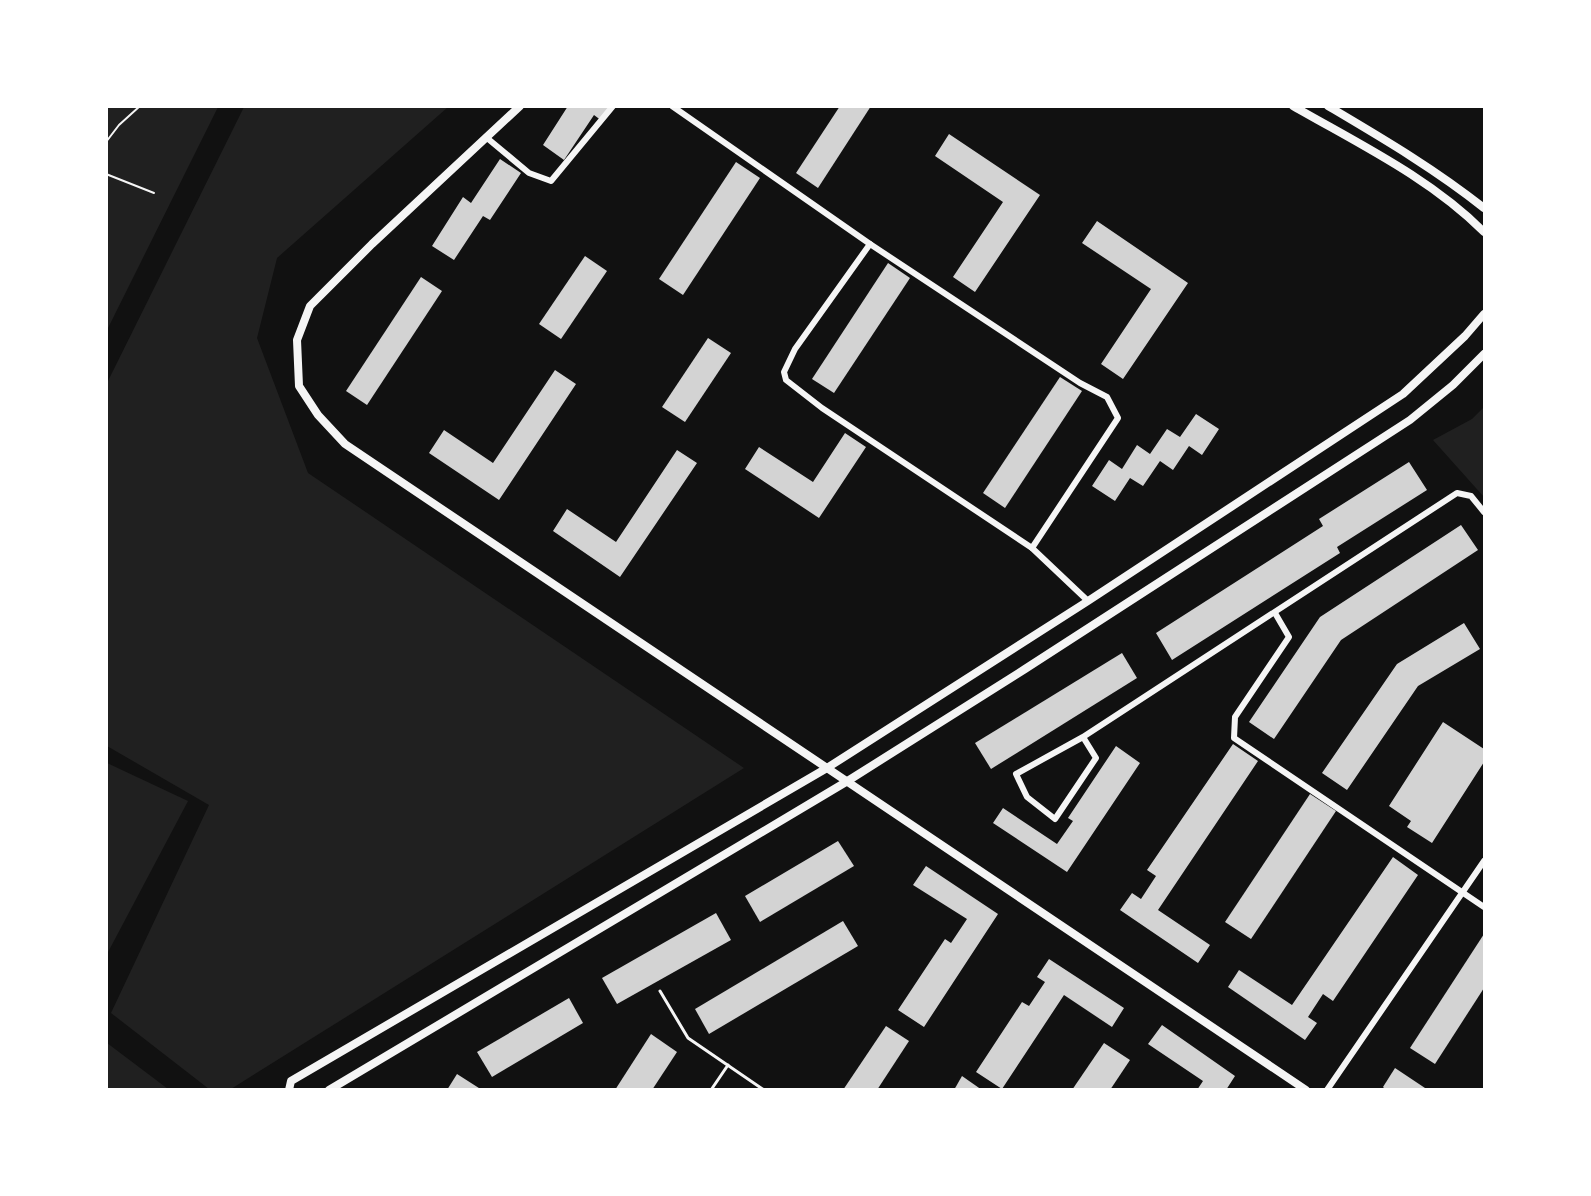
<svg xmlns="http://www.w3.org/2000/svg" width="1591" height="1196" font-family="Mulish,sans-serif">
<rect width="100%" height="100%" fill="#111"/>
<g fill="#202020">
<path d="M107,107h111l-111,223z"/>
<path d="M244,107h204l-171,151 -20,80 51,135 436,295 -513,321h-22l-98,-76 98,-208 -102,-59v-363z"/>
<path d="M1484,407v90l-51,-57 39,-21z"/>
<path d="M107,763l81,38 -81,153z"/>
<path d="M106,1043h1l61,46h-61z"/>
</g>
<g fill="#d3d3d3">
<path d="M568,106h44l-10,15 -8,-6 -30,45 -21,-15z"/>
<path d="M840,106h31l-53,82 -22,-15z"/>
<path d="M949,134l91,61 -65,97 -22,-15 50,-75 -68,-46z"/>
<path d="M500,159l21,14 -31,47 -7,-4 -29,44 -22,-14 31,-49 8,6z"/>
<path d="M736,162l24,16 -77,117 -24,-16z"/>
<path d="M1097,221l91,62 -65,96 -22,-15 50,-75 -69,-46z"/>
<path d="M585,256l22,15 -46,68 -22,-15z"/>
<path d="M888,263l22,15 -76,115 -22,-14z"/>
<path d="M421,277l21,14 -75,114 -21,-14z"/>
<path d="M708,338l23,15 -46,69 -23,-15z"/>
<path d="M555,370l21,14 -77,116 -70,-47 15,-23 49,33z"/>
<path d="M1060,377l22,14 -77,117 -22,-15z"/>
<path d="M1196,414l23,15 -17,26 -13,-9 -16,24 -13,-9 -17,25 -13,-8 -15,23 -23,-15 17,-26 13,9 15,-24 13,9 17,-25 13,8z"/>
<path d="M845,433l21,14 -47,71 -74,-49 14,-22 54,35z"/>
<path d="M677,450l20,13 -77,114 -67,-46 14,-22 49,33z"/>
<path d="M1409,462l18,28 -90,57 3,6 -168,107 -16,-27 167,-107 -4,-7z"/>
<path d="M1461,525l17,25 -137,90 -67,99 -25,-17 71,-105z"/>
<path d="M1464,623l16,26 -62,37 -71,104 -25,-17 75,-109z"/>
<path d="M1122,653l15,25 -146,91 -16,-26z"/>
<path d="M1443,722l41,27v13l-52,81 -25,-16 4,-6 -22,-15z"/>
<path d="M1233,744l25,17 -100,149 52,35 -12,18 -78,-53 12,-17 9,6 15,-23 -9,-6z"/>
<path d="M1116,746l24,17 -73,109 -74,-49 10,-15 54,36 16,-23 -5,-3z"/>
<path d="M1310,794l26,17 -85,128 -26,-17z"/>
<path d="M838,841l16,25 -94,56 -15,-26z"/>
<path d="M1393,857l25,18 -85,126 -10,-7 -15,23 9,6 -12,17 -77,-53 11,-17 53,35z"/>
<path d="M926,866l72,48 -74,113 -26,-17 47,-71 6,4 16,-24 -54,-34z"/>
<path d="M716,913l15,27 -114,64 -15,-26z"/>
<path d="M843,921l15,25 -149,88 -14,-25z"/>
<path d="M1484,934v54l-49,76 -25,-16z"/>
<path d="M1049,959l75,49 -12,19 -48,-32 -62,94 -26,-17 46,-70 7,4 16,-24 -8,-5z"/>
<path d="M569,998l14,25 -91,54 -15,-25z"/>
<path d="M1162,1025l73,51 -9,14h-29l6,-9 -55,-37z"/>
<path d="M886,1026l23,15 -32,49h-34z"/>
<path d="M651,1034l26,18 -25,38h-37z"/>
<path d="M1104,1043l26,17 -20,30h-38z"/>
<path d="M1395,1068l33,22h-42l-3,-3z"/>
<path d="M457,1074l25,16h-35z"/>
<path d="M962,1076l20,14h-28z"/>
</g>
<g fill="none" stroke-linecap="round" stroke-linejoin="round">
<g stroke="#f5f5f5" stroke-width="2">
<path d="M106,142l13,-17 21,-19"/>
<path d="M106,174l48,19"/>
</g>
<g stroke="#f5f5f5" stroke-width="3">
<path d="M660,991l28,47 76,52"/>
<path d="M711,1090l17,-25"/>
</g>
<g stroke="#f5f5f5" stroke-width="6">
<path d="M672,106l198,138 210,139 27,14 11,21 -86,130"/>
<path d="M487,138l42,35 22,8 62,-75"/>
<path d="M870,244l-75,105 -11,23 2,8 36,28 210,140 56,53"/>
<path d="M1275,613l14,24 -54,80 -1,21 250,169"/>
<path d="M1083,737l13,21 -41,61 -28,-22 -11,-23 67,-37 374,-244 14,3 13,16"/>
<path d="M1327,1090l157,-229"/>
</g>
<g stroke="#f5f5f5" stroke-width="8">
<path d="M520,106l-148,138 -62,62 -13,34 2,46 19,29 27,29 961,646"/>
<path d="M1293,106c66,38 137,72 191,126"/>
<path d="M1328,106c54,32 107,63 156,102"/>
<path d="M289,1090l2,-9 536,-313 261,-167 315,-207 62,-58 19,-22"/>
<path d="M329,1090l517,-308 179,-113 385,-249 43,-35 31,-31"/>
</g>
</g>
<rect width="1591" height="1196" fill="none" stroke="#ffffff" stroke-width="216"/>
</svg>
